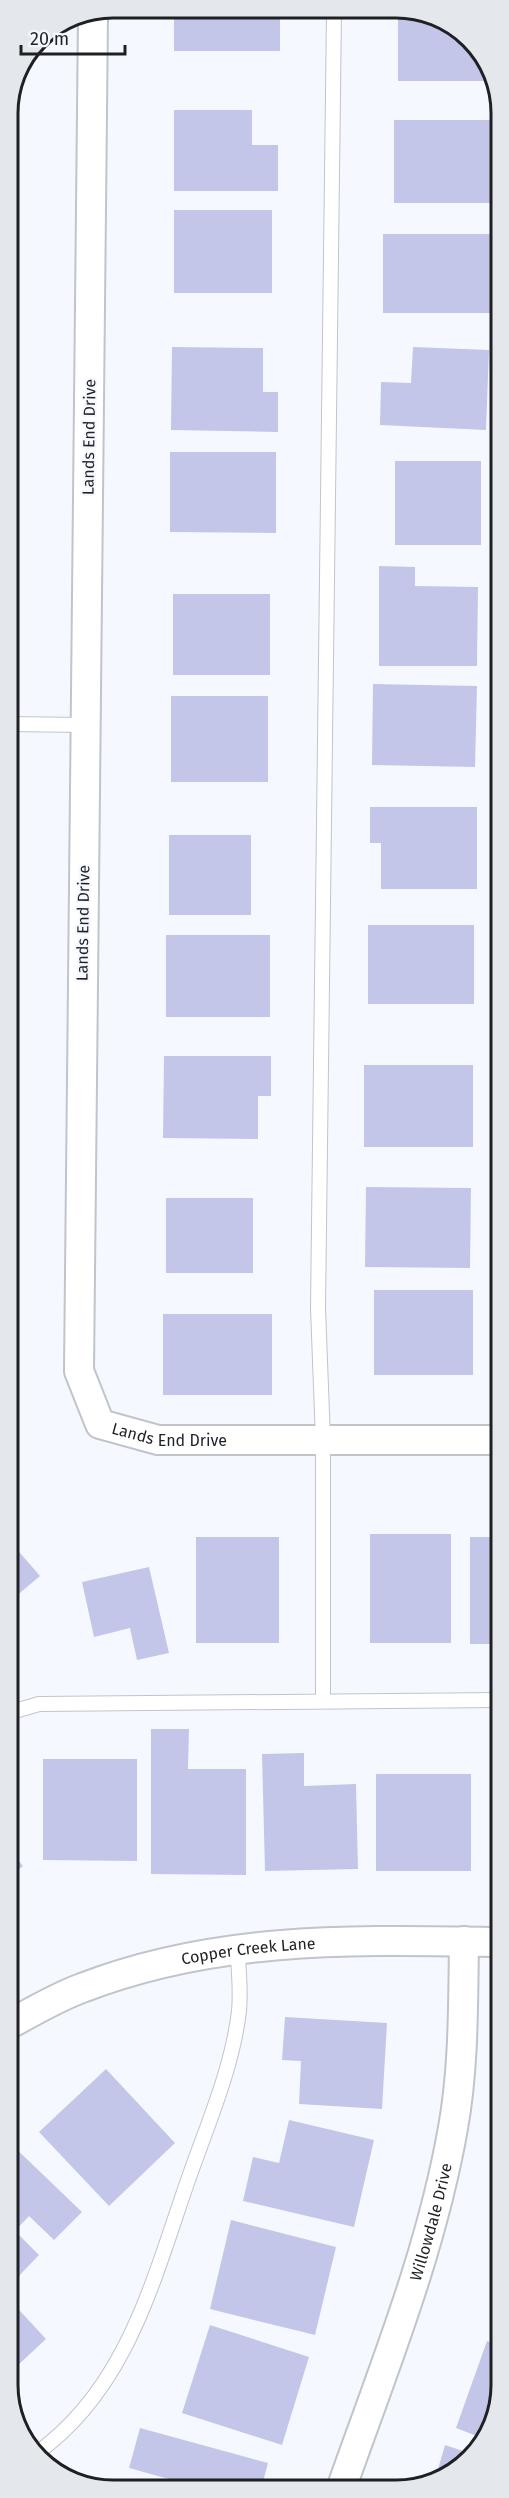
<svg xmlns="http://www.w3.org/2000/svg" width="509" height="2498" font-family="'Fira Sans',sans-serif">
<rect width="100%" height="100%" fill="#f5f9ff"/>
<g fill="#c4c6e9">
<path d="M398,11h25l53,33 16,37h-94z"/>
<path d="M280,13v38h-106v-37z"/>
<path d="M174,110h78v35h26v46h-104z"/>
<path d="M8,114h9l-1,84h-8z"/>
<rect x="394" y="120" width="103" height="83"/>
<rect x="174" y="210" width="98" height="83"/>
<rect x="8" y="234" width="5" height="81"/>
<rect x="383" y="234" width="112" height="79"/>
<path d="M172,347l91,1v44h15v40l-107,-2z"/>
<path d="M413,347l76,3 -3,80 -106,-5 1,-43 30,1z"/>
<rect x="8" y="354" width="7" height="80"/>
<path d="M170,452h106v81l-106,-1z"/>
<rect x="395" y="461" width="86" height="84"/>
<rect x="8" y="474" width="6" height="82"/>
<path d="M379,566l36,1v19l63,1 -1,79h-98z"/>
<rect x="8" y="594" width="2" height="77"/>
<rect x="173" y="594" width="97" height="81"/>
<path d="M373,684l104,2 -2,81 -103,-2z"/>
<rect x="171" y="696" width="97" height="86"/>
<rect x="8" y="778" width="2" height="79"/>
<path d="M370,807h107v82h-96v-46h-11z"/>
<rect x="169" y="835" width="82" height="80"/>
<rect x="368" y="925" width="106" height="79"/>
<rect x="166" y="935" width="104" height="82"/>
<path d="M164,1056h107v40h-13v43l-95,-1z"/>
<rect x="364" y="1065" width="109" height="82"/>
<path d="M366,1187l105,1 -1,80 -105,-1z"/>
<rect x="166" y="1198" width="87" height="75"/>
<rect x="374" y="1290" width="99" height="85"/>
<rect x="163" y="1314" width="109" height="81"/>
<rect x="370" y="1534" width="81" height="109"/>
<rect x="196" y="1537" width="83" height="106"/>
<rect x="470" y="1537" width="31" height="107"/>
<path d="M8,1539l32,37 -32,27z"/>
<path d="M149,1567l20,86 -32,7 -7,-32 -36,9 -12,-55z"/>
<path d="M151,1729h38l-1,40h58v106l-95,-1z"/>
<path d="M304,1753v33l52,-2 2,85 -93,2 -3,-117z"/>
<path d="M490,1758h11v117h-9z"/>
<path d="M43,1759h94v102l-94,-1z"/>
<rect x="376" y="1774" width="95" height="97"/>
<path d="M8,1848l15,18 -15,12z"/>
<path d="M285,2017l102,6 -5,86 -83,-5 2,-43 -19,-1z"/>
<path d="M106,2069l69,74 -66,63 -70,-74z"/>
<path d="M289,2120l85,20 -20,87 -111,-26 10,-44 26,6z"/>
<path d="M8,2141l74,71 -28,28 -25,-24 -14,15 24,24 -23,24 -8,-7z"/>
<path d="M231,2220l105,27 -21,88 -105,-26z"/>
<path d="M8,2298l38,41 -30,28 -8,-9z"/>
<path d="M501,2306v22l-6,-2z"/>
<path d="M210,2325l99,32 -27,88 -100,-32z"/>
<path d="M487,2341l14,5v46l-19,46 -26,-10z"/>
<path d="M140,2428l128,35 -7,26h-75l1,-5 -58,-16z"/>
<path d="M445,2445l30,10 -39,21z"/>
</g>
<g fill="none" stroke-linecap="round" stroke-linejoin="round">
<defs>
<g id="lane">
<path d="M8,724l77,1"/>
<path d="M323,1701v-261l-5,-132 16,-1296"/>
<path d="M8,1713l31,-9 462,-4"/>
<path d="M34,2455c91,-63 118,-171 152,-269 19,-56 46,-115 53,-175 2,-21 0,-42 -2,-64"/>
</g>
<g id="street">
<path id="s1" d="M93,15l-14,1356 21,53 58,16h343"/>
<path id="s2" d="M8,2025c24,-13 49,-28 74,-37 137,-53 275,-48 419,-46"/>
<path id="s3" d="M341,2489c42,-119 90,-236 112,-361 11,-61 10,-125 11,-187"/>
</g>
</defs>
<use href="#lane" stroke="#c0c4cb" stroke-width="16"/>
<use href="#street" stroke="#c0c4cb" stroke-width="32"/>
<use href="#lane" stroke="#fff" stroke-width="14"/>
<use href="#street" stroke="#fff" stroke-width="28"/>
</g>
<g text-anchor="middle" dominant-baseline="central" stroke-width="4.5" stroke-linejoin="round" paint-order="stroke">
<g font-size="16" fill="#1f2023" stroke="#f5f9ff">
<text transform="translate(89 437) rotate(-89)">Lands End Drive</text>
<text transform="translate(83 923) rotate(-89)">Lands End Drive</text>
<text stroke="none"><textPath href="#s1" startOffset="1484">Lands End Drive</textPath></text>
<text stroke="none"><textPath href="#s2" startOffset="254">Copper Creek Lane</textPath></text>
<text stroke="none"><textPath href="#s3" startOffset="282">Willowdale Drive</textPath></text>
</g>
</g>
<path d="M0 0H509V2498H0ZM113 18H396A95 95 0 0 1 491 113V2385A95 95 0 0 1 396 2480H113A95 95 0 0 1 18 2385V113A95 95 0 0 1 113 18Z" fill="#e4e8ed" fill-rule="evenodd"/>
<path fill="none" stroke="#1f2023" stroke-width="3" d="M113 18H396A95 95 0 0 1 491 113V2385A95 95 0 0 1 396 2480H113A95 95 0 0 1 18 2385V113A95 95 0 0 1 113 18Z"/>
<path d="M21 45v9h104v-9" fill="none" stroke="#1f2023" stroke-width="3"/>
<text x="30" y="45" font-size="18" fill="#1f2023" stroke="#f5f9ff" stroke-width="4.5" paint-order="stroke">20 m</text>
</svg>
